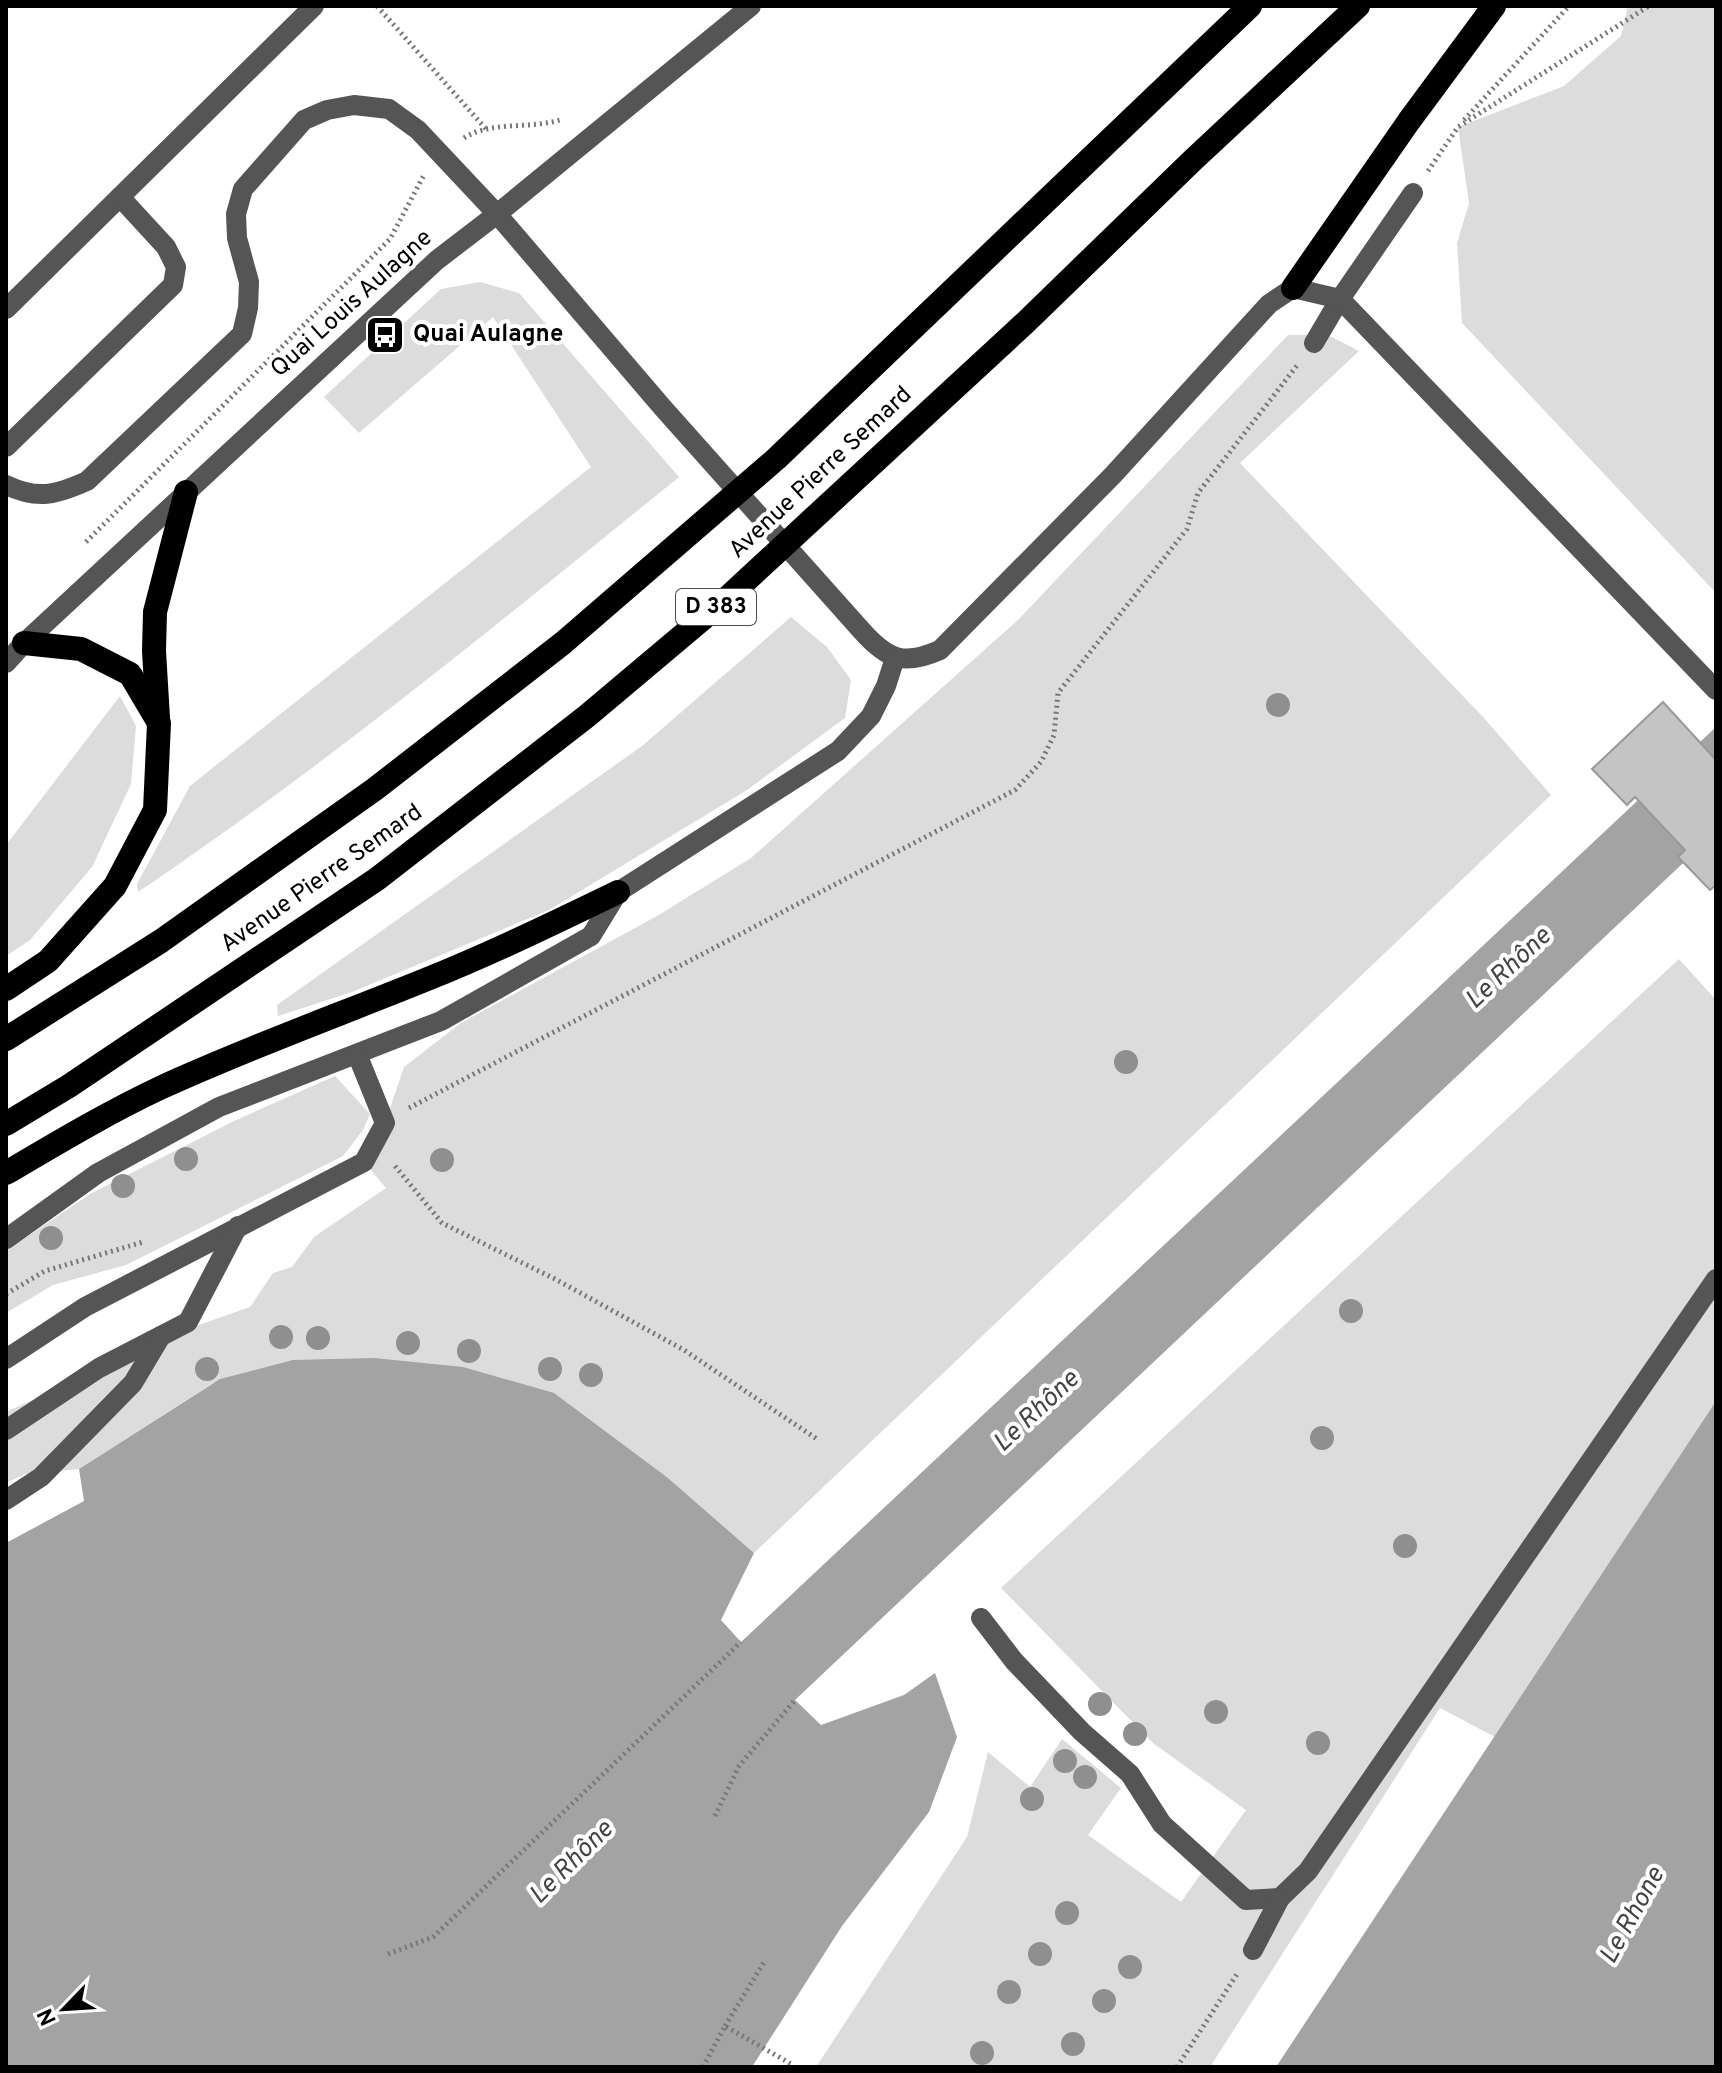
<svg xmlns="http://www.w3.org/2000/svg" width="1722" height="2073" font-family="Overpass,sans-serif">
<rect width="100%" height="100%" fill="#fff"/>
<g fill="#dcdcdc">
<path d="M1628,6h88v587l-254,-270 -5,-80 12,-40 -11,-76 106,-41 57,-50z"/>
<path d="M480,282l39,11 160,184c-177,143 -352,288 -541,415l-1,-8 53,-98 401,-319 -98,-150 -134,116 -35,-36 117,-108z"/>
<path d="M1288,335h40l31,16 -119,112 244,255 67,77 -797,758 -86,-75 -455,-95 -134,86 -54,5 -19,9v-71l187,-85 57,-20 23,-34 19,-6 22,-30 72,-49 -22,-26 21,-39 19,-56 57,-44 196,-107 94,-58 267,-238z"/>
<path d="M791,617l36,30 24,33 -6,38 -98,72 -198,120 -197,82 -74,24 -1,-11 365,-259z"/>
<path d="M120,696l16,30 -5,58 -39,83 -62,73 -24,16v-111z"/>
<path d="M1679,959l37,41v401l-221,336 -55,-29 -230,359h-394l151,-230 21,-85 42,35 32,-48 59,49 -33,47 93,67 65,-92 -93,-67 -152,-155z"/>
<path d="M335,1076l35,38 -7,16 -20,26 -217,109 -73,20 -47,28v-62l84,-57 144,-73z"/>
</g>
<g fill="#a3a3a3">
<path d="M1716,727v105l-921,868 26,25 83,-30 31,-22 22,64 -28,75 -87,114 -90,141h-746v-524l78,-42 -5,-32 141,-90 73,-19 81,-2 89,9 91,26 114,85 86,75 -33,67 20,22z"/>
<path d="M1716,1401v666h-440z"/>
</g>
<path fill="#c4c4c4" stroke="#999" stroke-width="2" d="M1663,702l53,58v125l-6,5 -32,-33 7,-7 -50,-53 -8,8 -35,-36z"/>
<g fill="none" stroke-linecap="round" stroke-linejoin="round">
<g stroke="#777" stroke-width="5" stroke-dasharray="2 4" stroke-linecap="butt">
<path d="M377,6l109,123"/>
<path d="M1464,120l105,-114"/>
<path d="M464,138c28,-18 67,-8 99,-19"/>
<path d="M1428,171l30,-44 191,-121"/>
<path d="M86,542l304,-303 34,-64"/>
<path d="M409,1108l606,-318 26,-28 13,-27 4,-42 129,-164 11,-36 101,-130"/>
<path d="M395,1166l47,57 113,56 129,71 133,89"/>
<path d="M6,1294l39,-23 98,-29"/>
<path d="M715,1816l24,-50 56,-66"/>
<path d="M388,1954l45,-17 308,-295"/>
<path d="M725,2026l39,-64"/>
<path d="M703,2067l22,-41 66,38"/>
<path d="M1177,2067l60,-93"/>
</g>
<g stroke="#555" stroke-width="20">
<path d="M6,309l308,-303"/>
<path d="M1314,343l26,-44 73,-106"/>
<path d="M6,447l167,-162 3,-18 -10,-20 -46,-50"/>
<path d="M6,485c32,15 50,10 81,-4l155,-147 6,-26 1,-26 -12,-44 -1,-24 7,-25 61,-69 23,-10 27,-5 35,4 29,21 79,84 166,194 199,223c26,29 42,35 78,19l173,-175 156,-171 24,-16 47,11 376,391"/>
<path d="M6,663l18,-20 413,-383 60,-46 254,-208"/>
<path d="M6,1239l92,-66 121,-66 222,-86 150,-85 27,-44 220,-141 33,-35 15,-30 9,-28"/>
<path d="M6,1359l79,-52 279,-145 21,-39 -28,-69"/>
<path d="M6,1430l93,-62 89,-46 50,-96"/>
<path d="M6,1500l35,-23 92,-94 28,-47"/>
<path d="M981,1618l33,43 68,71 48,42 32,50 84,76 34,-2 28,-27 408,-592"/>
<path d="M1253,1950l27,-52"/>
</g>
<g stroke="#000" stroke-width="24">
<path d="M1293,288l116,-167 85,-115"/>
<path d="M158,718l-4,-67 1,-39 31,-120"/>
<path d="M6,989l42,-28 67,-75 40,-76 4,-87 -29,-49 -49,-25 -57,-6"/>
<path d="M6,1039l155,-98 214,-152 188,-146 213,-184 474,-453"/>
<path d="M6,1124l63,-38 308,-207 210,-163 139,-117 300,-277 167,-162 165,-154"/>
<path d="M6,1173c51,-30 101,-60 154,-85 87,-40 176,-72 265,-108 65,-26 129,-57 193,-88"/>
</g>
</g>
<g fill="#8f8f8f">
<circle cx="1278" cy="705" r="12"/>
<circle cx="1126" cy="1062" r="12"/>
<circle cx="186" cy="1159" r="12"/>
<circle cx="442" cy="1160" r="12"/>
<circle cx="123" cy="1186" r="12"/>
<circle cx="51" cy="1238" r="12"/>
<circle cx="1351" cy="1311" r="12"/>
<circle cx="281" cy="1337" r="12"/>
<circle cx="318" cy="1338" r="12"/>
<circle cx="408" cy="1343" r="12"/>
<circle cx="469" cy="1351" r="12"/>
<circle cx="207" cy="1369" r="12"/>
<circle cx="550" cy="1369" r="12"/>
<circle cx="591" cy="1375" r="12"/>
<circle cx="1322" cy="1438" r="12"/>
<circle cx="1405" cy="1546" r="12"/>
<circle cx="1100" cy="1704" r="12"/>
<circle cx="1216" cy="1712" r="12"/>
<circle cx="1135" cy="1734" r="12"/>
<circle cx="1318" cy="1743" r="12"/>
<circle cx="1065" cy="1761" r="12"/>
<circle cx="1085" cy="1777" r="12"/>
<circle cx="1032" cy="1799" r="12"/>
<circle cx="1067" cy="1913" r="12"/>
<circle cx="1040" cy="1954" r="12"/>
<circle cx="1130" cy="1967" r="12"/>
<circle cx="1009" cy="1992" r="12"/>
<circle cx="1104" cy="2001" r="12"/>
<circle cx="1073" cy="2044" r="12"/>
<circle cx="982" cy="2053" r="12"/>
</g>
<defs>
<symbol id="bus-square" viewBox="-11 -11 22 22"><rect x="-9" y="-9" width="18" height="18" rx="4" fill="#000" stroke="#fff"/><path d="M-5-6H5V4H4V6H2V4H-2V6H-4V4H-5ZM-3.5-4V0h7V-4ZM-3.5 1.2v1.5H-2V1.2ZM2 1.2v1.5H3.5V1.2Z" fill="#fff"/></symbol>
</defs>
<g fill-rule="evenodd">
<use href="#bus-square" x="363" y="313" width="44" height="44"/>
</g>
<g text-anchor="middle" dominant-baseline="central" stroke-width="8" stroke-linejoin="round" paint-order="stroke">
<rect fill="#fff" stroke="#4c4c4c" stroke-width="2" x="676" y="589" width="80" height="36" rx="6"/>
<g font-size="22" font-weight="bold" fill="#000">
<text x="716" y="607">D 383</text>
</g>
<g font-size="24" fill="#000" stroke="#fff">
<text transform="translate(352 304) rotate(-42)">Quai Louis Aulagne</text>
<text transform="translate(821 473) rotate(-43)">Avenue Pierre Semard</text>
<text transform="translate(322 879) rotate(-35)">Avenue Pierre Semard</text>
</g>
<g font-size="24" font-weight="bold" fill="#000" stroke="#fff" text-anchor="start">
<text x="413" y="335">Quai Aulagne</text>
</g>
<g font-size="26" font-style="italic" fill="#444" stroke="#fff">
<text transform="translate(1509 969) rotate(-43)">Le Rhône</text>
<text transform="translate(1037 1412) rotate(-43)">Le Rhône</text>
<text transform="translate(572 1863) rotate(-45)">Le Rhône</text>
<text transform="translate(1633 1916) rotate(-61)">Le Rhone</text>
</g>
</g>
<rect width="1722" height="2073" fill="none" stroke="#000000" stroke-width="16"/>
<g transform="translate(64 2009) rotate(245)" stroke="#ffffff" stroke-width="6" paint-order="stroke">
<path d="M0-6L14 30L0 20L-14 30Z" fill="#000000"/>
<text y="-12" font-size="22" font-weight="bold" text-anchor="middle" fill="#000000">N</text>
</g>
</svg>
